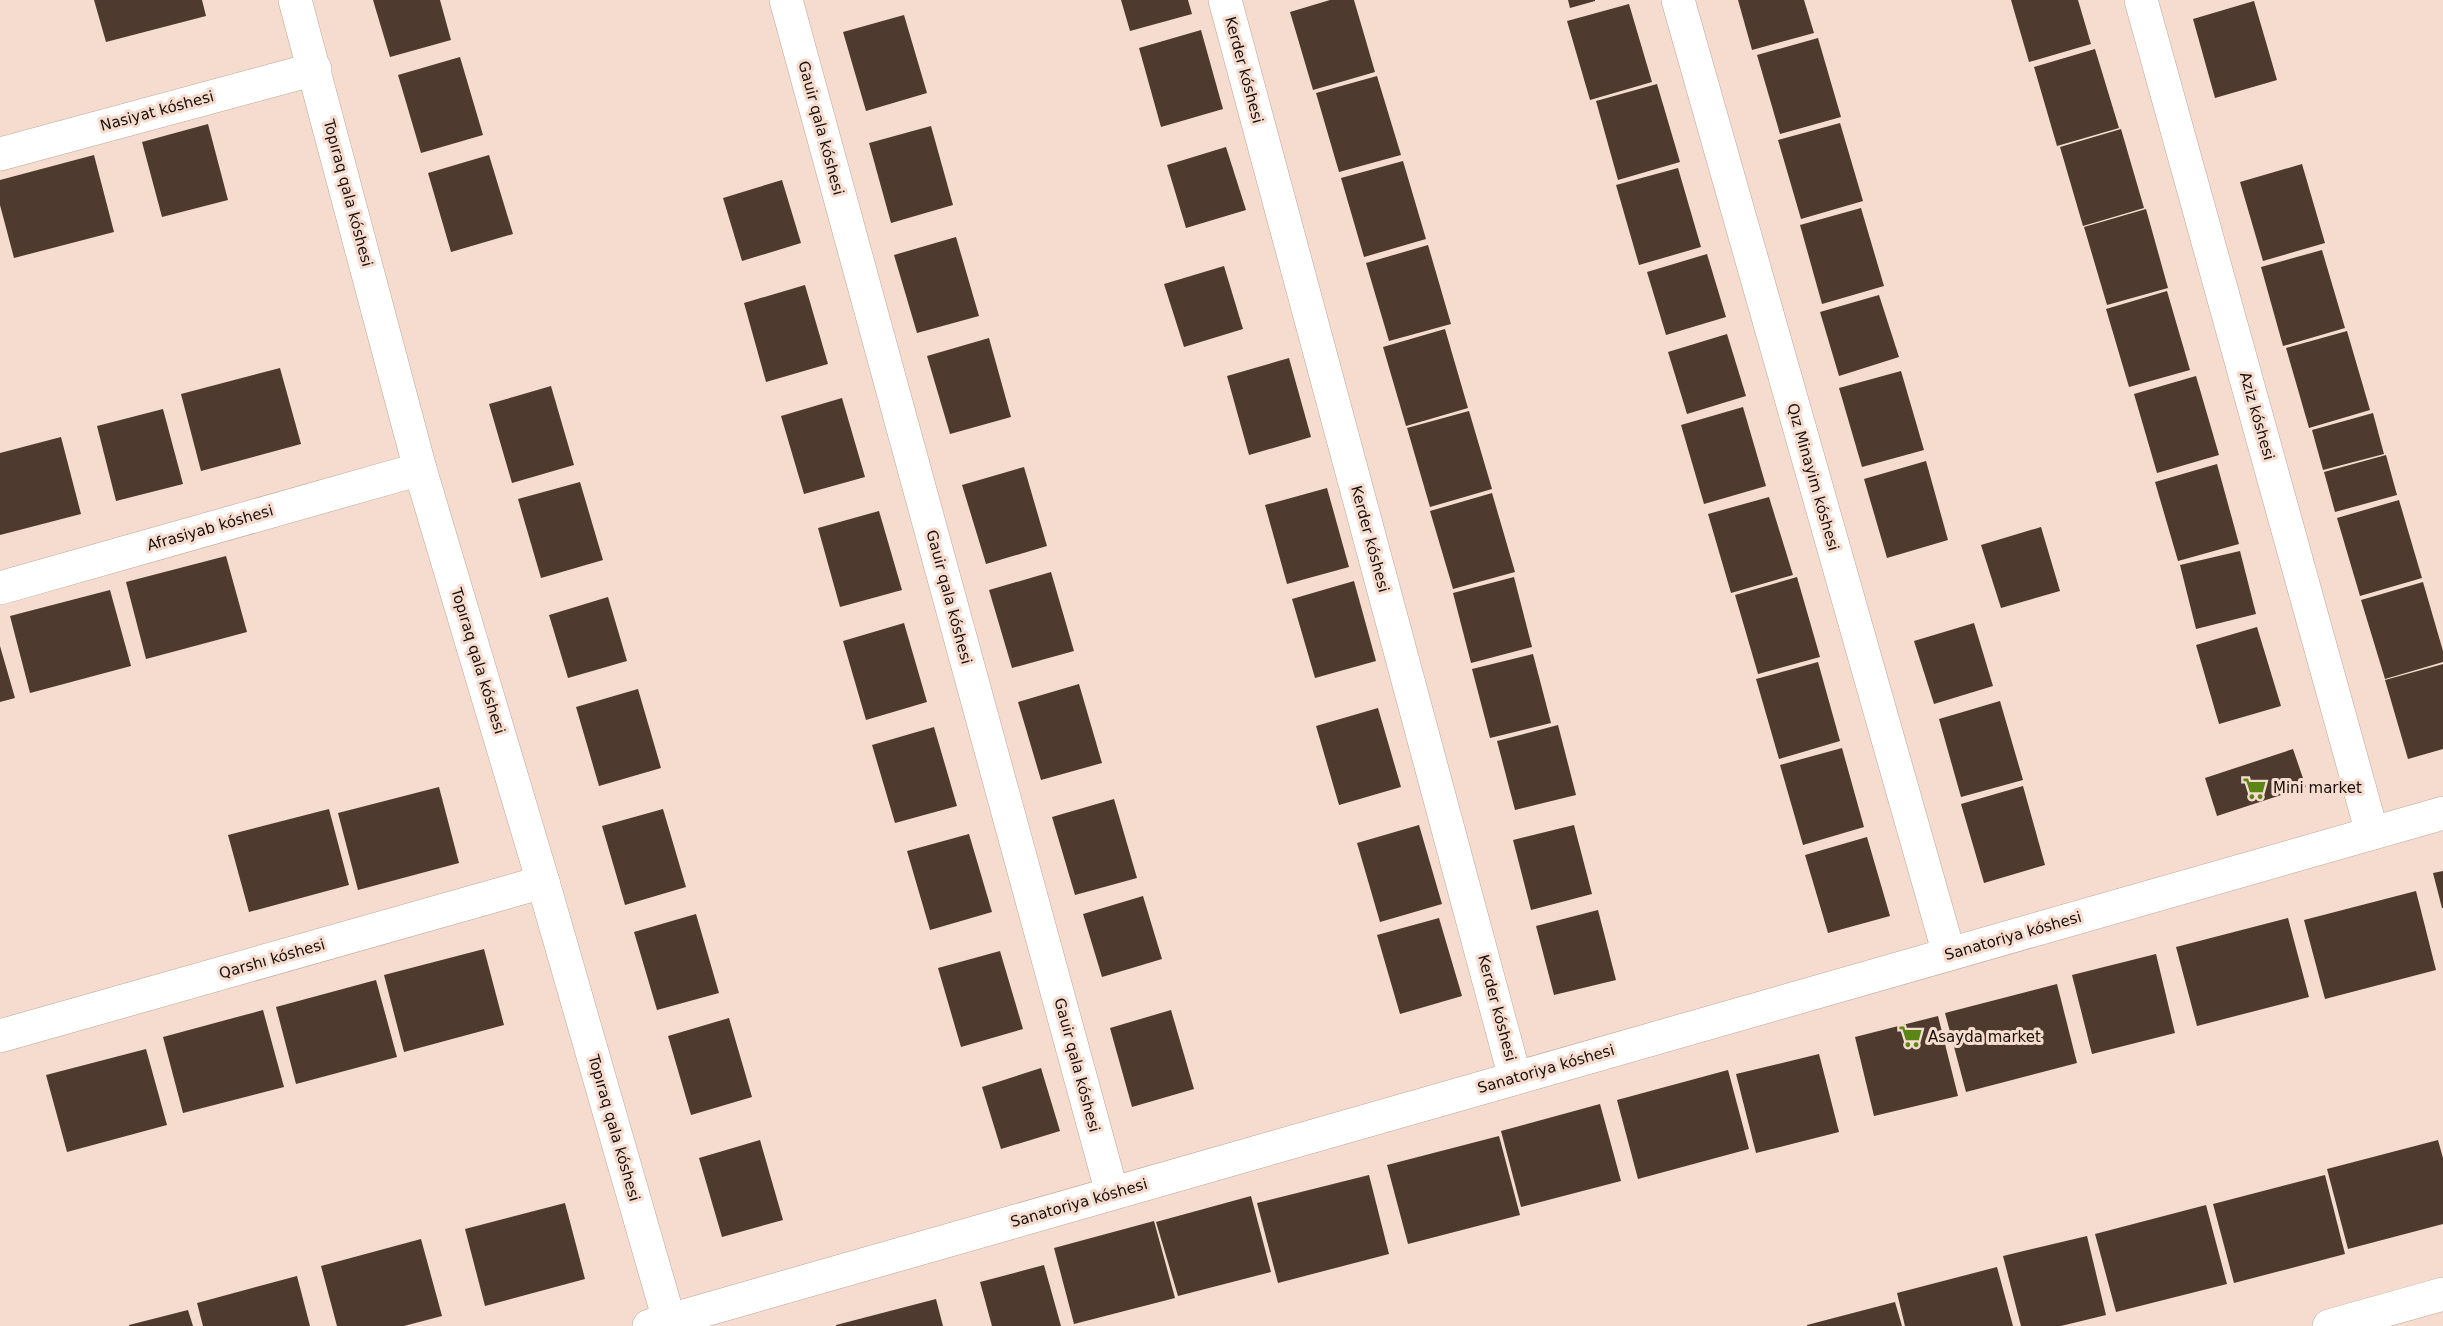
<svg xmlns="http://www.w3.org/2000/svg" width="2443" height="1326" font-family="'DejaVu Sans',sans-serif">
<rect width="100%" height="100%" fill="#f6dcce"/>
<g fill="#4e3a2f">
<path d="M94,0h108l4,16 -100,26z"/>
<path d="M373,0h67l11,40 -61,17z"/>
<path d="M1121,0h67l4,14 -62,17z"/>
<path d="M1330,0h24l21,72 -62,18 -23,-78z"/>
<path d="M1568,0h27v1l-25,7z"/>
<path d="M1738,0h66l10,33 -62,17z"/>
<path d="M2011,0h67l13,44 -62,18z"/>
<path d="M2254,1l23,79 -62,18 -22,-79z"/>
<path d="M1629,4l23,78 -62,18 -23,-79z"/>
<path d="M904,15l23,78 -61,18 -23,-79z"/>
<path d="M1201,30l22,79 -62,18 -22,-79z"/>
<path d="M1818,38l23,79 -61,17 -23,-79z"/>
<path d="M2095,49l24,79 -62,18 -23,-79z"/>
<path d="M460,57l23,78 -62,18 -23,-78z"/>
<path d="M1377,76l24,79 -62,17 -23,-79z"/>
<path d="M1657,84l23,78 -62,18 -22,-79z"/>
<path d="M1840,123l23,78 -62,18 -23,-79z"/>
<path d="M208,124l20,76 -66,17 -20,-75z"/>
<path d="M931,126l22,79 -62,18 -22,-80z"/>
<path d="M2121,129l23,79 -61,18 -23,-79z"/>
<path d="M1226,147l20,63 -60,18 -19,-63z"/>
<path d="M94,155l20,77 -100,26 -14,-53v-25z"/>
<path d="M489,155l24,79 -62,18 -23,-79z"/>
<path d="M1403,161l23,78 -62,18 -23,-79z"/>
<path d="M2302,164l23,79 -62,18 -23,-79z"/>
<path d="M1678,168l23,79 -62,18 -23,-80z"/>
<path d="M782,180l19,63 -59,18 -19,-63z"/>
<path d="M1861,208l23,78 -62,18 -22,-79z"/>
<path d="M2146,209l22,79 -61,17 -23,-78z"/>
<path d="M956,237l23,79 -62,17 -23,-78z"/>
<path d="M1428,245l23,79 -62,17 -23,-78z"/>
<path d="M2322,250l23,78 -62,18 -22,-79z"/>
<path d="M1707,254l19,63 -60,18 -19,-63z"/>
<path d="M1224,266l19,63 -59,18 -20,-63z"/>
<path d="M805,285l23,79 -62,18 -22,-79z"/>
<path d="M2167,291l23,79 -61,17 -23,-78z"/>
<path d="M1879,295l20,62 -60,19 -19,-64z"/>
<path d="M1445,329l23,79 -62,18 -23,-79z"/>
<path d="M2347,331l23,79 -61,18 -23,-80z"/>
<path d="M1727,334l19,62 -59,18 -19,-62z"/>
<path d="M989,338l22,79 -61,17 -23,-78z"/>
<path d="M1289,358l22,79 -62,18 -22,-79z"/>
<path d="M280,368l21,76 -100,27 -20,-77z"/>
<path d="M1901,371l23,79 -62,17 -23,-79z"/>
<path d="M2196,376l23,79 -62,18 -23,-79z"/>
<path d="M551,386l23,79 -62,18 -23,-79z"/>
<path d="M842,398l23,79 -61,17 -23,-78z"/>
<path d="M1743,407l23,79 -62,18 -23,-79z"/>
<path d="M163,409l20,75 -67,17 -19,-75z"/>
<path d="M1469,411l23,78 -62,18 -23,-79z"/>
<path d="M2373,413l11,41 -61,16 -11,-40z"/>
<path d="M61,437l20,77 -81,21v-82z"/>
<path d="M2386,455l11,40 -62,17 -11,-40z"/>
<path d="M1926,461l22,79 -61,18 -23,-79z"/>
<path d="M2217,464l22,80 -61,17 -23,-79z"/>
<path d="M1024,467l23,79 -61,18 -24,-79z"/>
<path d="M580,482l23,78 -62,18 -23,-79z"/>
<path d="M1327,488l22,79 -62,17 -22,-79z"/>
<path d="M1492,493l23,79 -62,17 -23,-78z"/>
<path d="M1769,497l24,78 -62,18 -23,-79z"/>
<path d="M2399,500l23,78 -62,18 -23,-78z"/>
<path d="M879,511l23,79 -62,17 -22,-79z"/>
<path d="M2041,527l19,64 -59,17 -20,-63z"/>
<path d="M2240,551l16,63 -60,15 -16,-64z"/>
<path d="M226,556l21,76 -101,27 -20,-77z"/>
<path d="M1051,572l23,79 -62,17 -23,-78z"/>
<path d="M1514,577l18,70 -61,16 -18,-70z"/>
<path d="M1797,577l23,80 -62,17 -23,-79z"/>
<path d="M1354,581l22,80 -61,17 -23,-79z"/>
<path d="M2423,582l20,69v11l-58,17 -24,-79z"/>
<path d="M110,590l21,76 -101,27 -20,-77z"/>
<path d="M608,597l19,64 -59,17 -19,-63z"/>
<path d="M904,623l23,79 -61,18 -23,-79z"/>
<path d="M1974,623l19,63 -59,18 -20,-63z"/>
<path d="M2257,627l24,79 -62,18 -23,-79z"/>
<path d="M0,646l15,52 -15,4z"/>
<path d="M1533,654l18,69 -61,15 -18,-69z"/>
<path d="M1818,662l22,79 -61,18 -23,-80z"/>
<path d="M2443,664v85l-35,10 -23,-79z"/>
<path d="M1079,684l23,79 -61,17 -23,-78z"/>
<path d="M638,689l23,79 -62,18 -23,-79z"/>
<path d="M2000,701l23,79 -62,17 -22,-78z"/>
<path d="M1378,708l23,79 -62,18 -23,-79z"/>
<path d="M1558,725l18,70 -61,15 -18,-69z"/>
<path d="M934,727l23,79 -62,17 -23,-78z"/>
<path d="M1842,748l22,79 -61,18 -23,-80z"/>
<path d="M2293,749l13,38 -89,29 -12,-38z"/>
<path d="M2023,786l22,79 -61,18 -23,-79z"/>
<path d="M439,787l20,76 -101,27 -20,-77z"/>
<path d="M1114,799l23,79 -62,17 -23,-78z"/>
<path d="M329,809l20,76 -100,27 -21,-77z"/>
<path d="M663,809l23,78 -61,18 -23,-79z"/>
<path d="M1419,825l23,79 -62,18 -23,-79z"/>
<path d="M1574,825l18,69 -61,16 -18,-70z"/>
<path d="M969,834l23,78 -62,18 -23,-79z"/>
<path d="M1867,837l23,79 -62,17 -23,-78z"/>
<path d="M2443,871v37h-1l-9,-35z"/>
<path d="M2416,891l20,79 -111,29 -21,-79z"/>
<path d="M1143,896l19,63 -60,18 -19,-63z"/>
<path d="M1598,910l18,70 -62,15 -18,-69z"/>
<path d="M696,914l23,79 -62,17 -23,-78z"/>
<path d="M1439,918l23,78 -62,18 -23,-79z"/>
<path d="M2288,918l21,79 -112,29 -21,-79z"/>
<path d="M484,949l20,76 -100,27 -20,-77z"/>
<path d="M1000,951l23,78 -62,18 -23,-79z"/>
<path d="M2156,954l19,79 -83,21 -20,-79z"/>
<path d="M376,980l21,77 -101,27 -20,-77z"/>
<path d="M2057,984l20,79 -111,29 -21,-79z"/>
<path d="M263,1010l21,77 -101,26 -20,-76z"/>
<path d="M1171,1010l23,79 -62,18 -22,-79z"/>
<path d="M1938,1016l20,80 -84,20 -19,-79z"/>
<path d="M729,1018l23,79 -61,18 -23,-79z"/>
<path d="M146,1049l21,76 -100,27 -21,-77z"/>
<path d="M1819,1054l20,78 -83,21 -20,-79z"/>
<path d="M1041,1068l19,63 -59,18 -19,-62z"/>
<path d="M1728,1070l21,79 -111,30 -21,-79z"/>
<path d="M1600,1104l21,77 -100,26 -20,-76z"/>
<path d="M1499,1136l21,79 -112,29 -21,-79z"/>
<path d="M760,1140l23,80 -61,17 -23,-79z"/>
<path d="M2438,1140l5,18v66l-95,25 -21,-80z"/>
<path d="M1369,1175l20,79 -111,29 -21,-80z"/>
<path d="M2325,1175l20,79 -111,29 -21,-79z"/>
<path d="M1251,1196l20,76 -93,24 -22,-74z"/>
<path d="M565,1203l20,76 -100,27 -20,-77z"/>
<path d="M2206,1205l21,79 -111,28 -21,-78z"/>
<path d="M1154,1221l21,77 -101,26 -20,-76z"/>
<path d="M2087,1236l19,79 -45,11h-40l-18,-70z"/>
<path d="M421,1239l21,77 -38,10h-67l-16,-60z"/>
<path d="M1044,1265l17,61h-69l-12,-44z"/>
<path d="M1997,1267l16,59h-108l-8,-33z"/>
<path d="M297,1276l13,50h-107l-6,-23z"/>
<path d="M936,1299l7,27h-107v-1z"/>
<path d="M1895,1302l7,24h-95v-1z"/>
<path d="M188,1310l5,16h-64v-1z"/>
</g>
<g fill="none" stroke-linecap="round" stroke-linejoin="round">
<defs>
<g id="minor">
<path d="M295,0l125,469 123,413 126,438"/>
<path d="M786,0l326,1193"/>
<path d="M1225,0l290,1078"/>
<path d="M1678,0l271,954"/>
<path d="M2141,0l231,833"/>
<path d="M0,154l315,-85"/>
<path d="M0,588l420,-119"/>
<path d="M0,1036l543,-154"/>
<path d="M649,1326l1794,-513"/>
<path d="M2329,1326l114,-32"/>
</g>
</defs>
<use href="#minor" stroke="#bda598" stroke-width="34"/>
<use href="#minor" stroke="#fff" stroke-width="33"/>
</g>
<defs>
<symbol id="supermarket-bare" viewBox="-9 -9 18 18"><path d="M-6-5.5h2.5l.6 2H6L4.5 2H-2.5L-4.4-4H-6ZM-1.5 3.2a1.3 1.3 0 1 0 .1 0ZM3 3.2a1.3 1.3 0 1 0 .1 0Z" fill="#598615" stroke="#f6dcce" stroke-width="2.5" paint-order="stroke"/></symbol>
</defs>
<g fill-rule="evenodd">
<use href="#supermarket-bare" x="2238" y="772" width="33" height="33"/>
<use href="#supermarket-bare" x="1894" y="1020" width="33" height="33"/>
</g>
<g text-anchor="middle" dominant-baseline="central" stroke-width="6" stroke-linejoin="round" paint-order="stroke">
<g font-size="15" fill="#19100b" stroke="#f6dcce">
<text transform="translate(1244 70) rotate(75)">Kerder kóshesi</text>
<text transform="translate(157 111) rotate(-15)">Nasiyat kóshesi</text>
<text transform="translate(821 128) rotate(75)">Gauir qala kóshesi</text>
<text transform="translate(348 193) rotate(75)">Topıraq qala kóshesi</text>
<text transform="translate(2257 416) rotate(74)">Aziz kóshesi</text>
<text transform="translate(1813 477) rotate(74)">Qız Minayim kóshesi</text>
<text transform="translate(210 528) rotate(-16)">Afrasiyab kóshesi</text>
<text transform="translate(1370 539) rotate(75)">Kerder kóshesi</text>
<text transform="translate(949 597) rotate(75)">Gauir qala kóshesi</text>
<text transform="translate(478 661) rotate(73)">Topıraq qala kóshesi</text>
<text transform="translate(2013 936) rotate(-16)">Sanatoriya kóshesi</text>
<text transform="translate(272 959) rotate(-16)">Qarshı kóshesi</text>
<text transform="translate(1497 1008) rotate(75)">Kerder kóshesi</text>
<text transform="translate(1077 1065) rotate(75)">Gauir qala kóshesi</text>
<text transform="translate(1546 1069) rotate(-16)">Sanatoriya kóshesi</text>
<text transform="translate(614 1128) rotate(74)">Topıraq qala kóshesi</text>
<text transform="translate(1079 1203) rotate(-16)">Sanatoriya kóshesi</text>
</g>
<g font-size="15" fill="#19100b" stroke="#f6dcce" text-anchor="start">
<text x="2273" y="788">Mini market</text>
<text x="1928" y="1037">Asayda market</text>
</g>
</g>
</svg>
